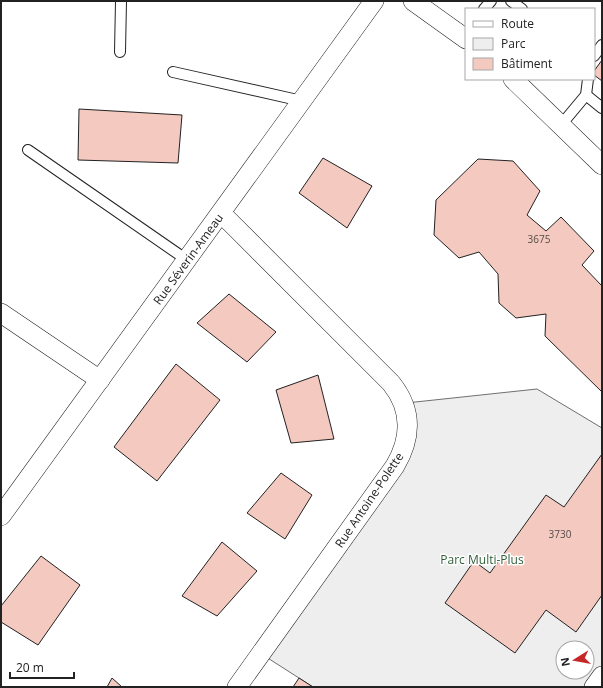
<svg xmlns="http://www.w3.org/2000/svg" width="603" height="688" font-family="'Open Sans',sans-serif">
<rect width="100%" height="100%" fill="#fff"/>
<path fill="#eee" stroke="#6f6f6f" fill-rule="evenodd" d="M537,389l65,39v245l-10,14h-279l-50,-32 136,-186 7,-66zM563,648h24v24h-24z"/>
<g fill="#f3c9c0" stroke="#222">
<path d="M602,60v21l-8,-6v-4z"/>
<path d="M79,109l103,6 -4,48 -100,-3z"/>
<path d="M323,158l49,28 -25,42 -48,-35z"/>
<path d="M478,159l35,2 27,30 -13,24 19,16 15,-14 33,34 -12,14 20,21v106l-57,-56 1,-22 -30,4 -17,-15 -1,-29 -19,-22 -20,6 -25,-23 2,-35z"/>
<path d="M229,294l47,38 -29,30 -50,-39z"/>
<path d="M176,364l44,36 -63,81 -43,-34z"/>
<path d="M318,375l16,64 -43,4 -15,-53z"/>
<path d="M602,454v141l-26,37 -30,-22 -31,43 -70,-50 29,-42 16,12 56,-78 18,12z"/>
<path d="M281,473l31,22 -27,44 -38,-26z"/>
<path d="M222,542l35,29 -40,45 -35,-20z"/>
<path d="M41,556l39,29 -42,60 -37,-23v-16z"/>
<path d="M112,678l10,9h-15z"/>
<path d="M299,678l14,9h-20z"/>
</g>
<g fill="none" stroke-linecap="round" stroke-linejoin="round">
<defs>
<g id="service">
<path d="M511,1l11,8"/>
<path d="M484,9l7,-8"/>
<path d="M120,52l1,-51"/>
<path d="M594,56l8,-11"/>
<path d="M173,72l129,29"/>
<path d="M586,95l16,13"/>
<path d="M561,125l25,-30 2,-16"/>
<path d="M28,150l159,110"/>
</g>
<g id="minor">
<path d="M413,1l53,38"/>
<path d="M513,79l89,86"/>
<path d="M221,213l170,170c21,26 21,54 4,83l-158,221"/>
<path d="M1,313l99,67"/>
<path d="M1,516l373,-515"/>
<path d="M594,687l8,-11"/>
</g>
</defs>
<use href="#service" stroke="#222" stroke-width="12"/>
<use href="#minor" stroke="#222" stroke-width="20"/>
<use href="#service" stroke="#fff" stroke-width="10"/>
<use href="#minor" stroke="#fff" stroke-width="19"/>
</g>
<g text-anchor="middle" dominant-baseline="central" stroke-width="3" stroke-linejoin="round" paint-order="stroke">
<g font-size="10" fill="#564c4a">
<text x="539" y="239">3675</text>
<text x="560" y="534">3730</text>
</g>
<g font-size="12" fill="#222" stroke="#fff">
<text transform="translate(188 259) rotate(-54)">Rue Séverin-Ameau</text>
<text transform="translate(369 500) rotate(-56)">Rue Antoine-Polette</text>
</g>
<g font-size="12" fill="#2f5e38" stroke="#fff">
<text x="482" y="559">Parc Multi-Plus</text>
</g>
</g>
<rect width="603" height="688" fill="none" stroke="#222222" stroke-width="4"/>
<rect x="465" y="8" width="130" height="72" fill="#ffffff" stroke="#a7a7a7"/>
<rect x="473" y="21" width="20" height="6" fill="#ffffff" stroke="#a7a7a7"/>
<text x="501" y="28" font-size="12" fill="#222222">Route</text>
<rect x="473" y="38" width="20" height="12" fill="#eeeeee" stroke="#a7a7a7"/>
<text x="501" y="48" font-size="12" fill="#222222">Parc</text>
<rect x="473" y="58" width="20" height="12" fill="#f3c9c0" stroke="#a7a7a7"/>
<text x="501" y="68" font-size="12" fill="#222222">Bâtiment</text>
<g transform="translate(575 660) rotate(259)"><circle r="19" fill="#ffffff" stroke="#a7a7a7"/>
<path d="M0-3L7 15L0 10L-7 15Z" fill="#c62828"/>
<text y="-6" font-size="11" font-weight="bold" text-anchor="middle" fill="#222222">N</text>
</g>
<path d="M10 672v6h64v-6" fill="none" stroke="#222222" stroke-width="2"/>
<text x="16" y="672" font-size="12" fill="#222222" stroke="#ffffff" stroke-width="3" paint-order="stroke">20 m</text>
</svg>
